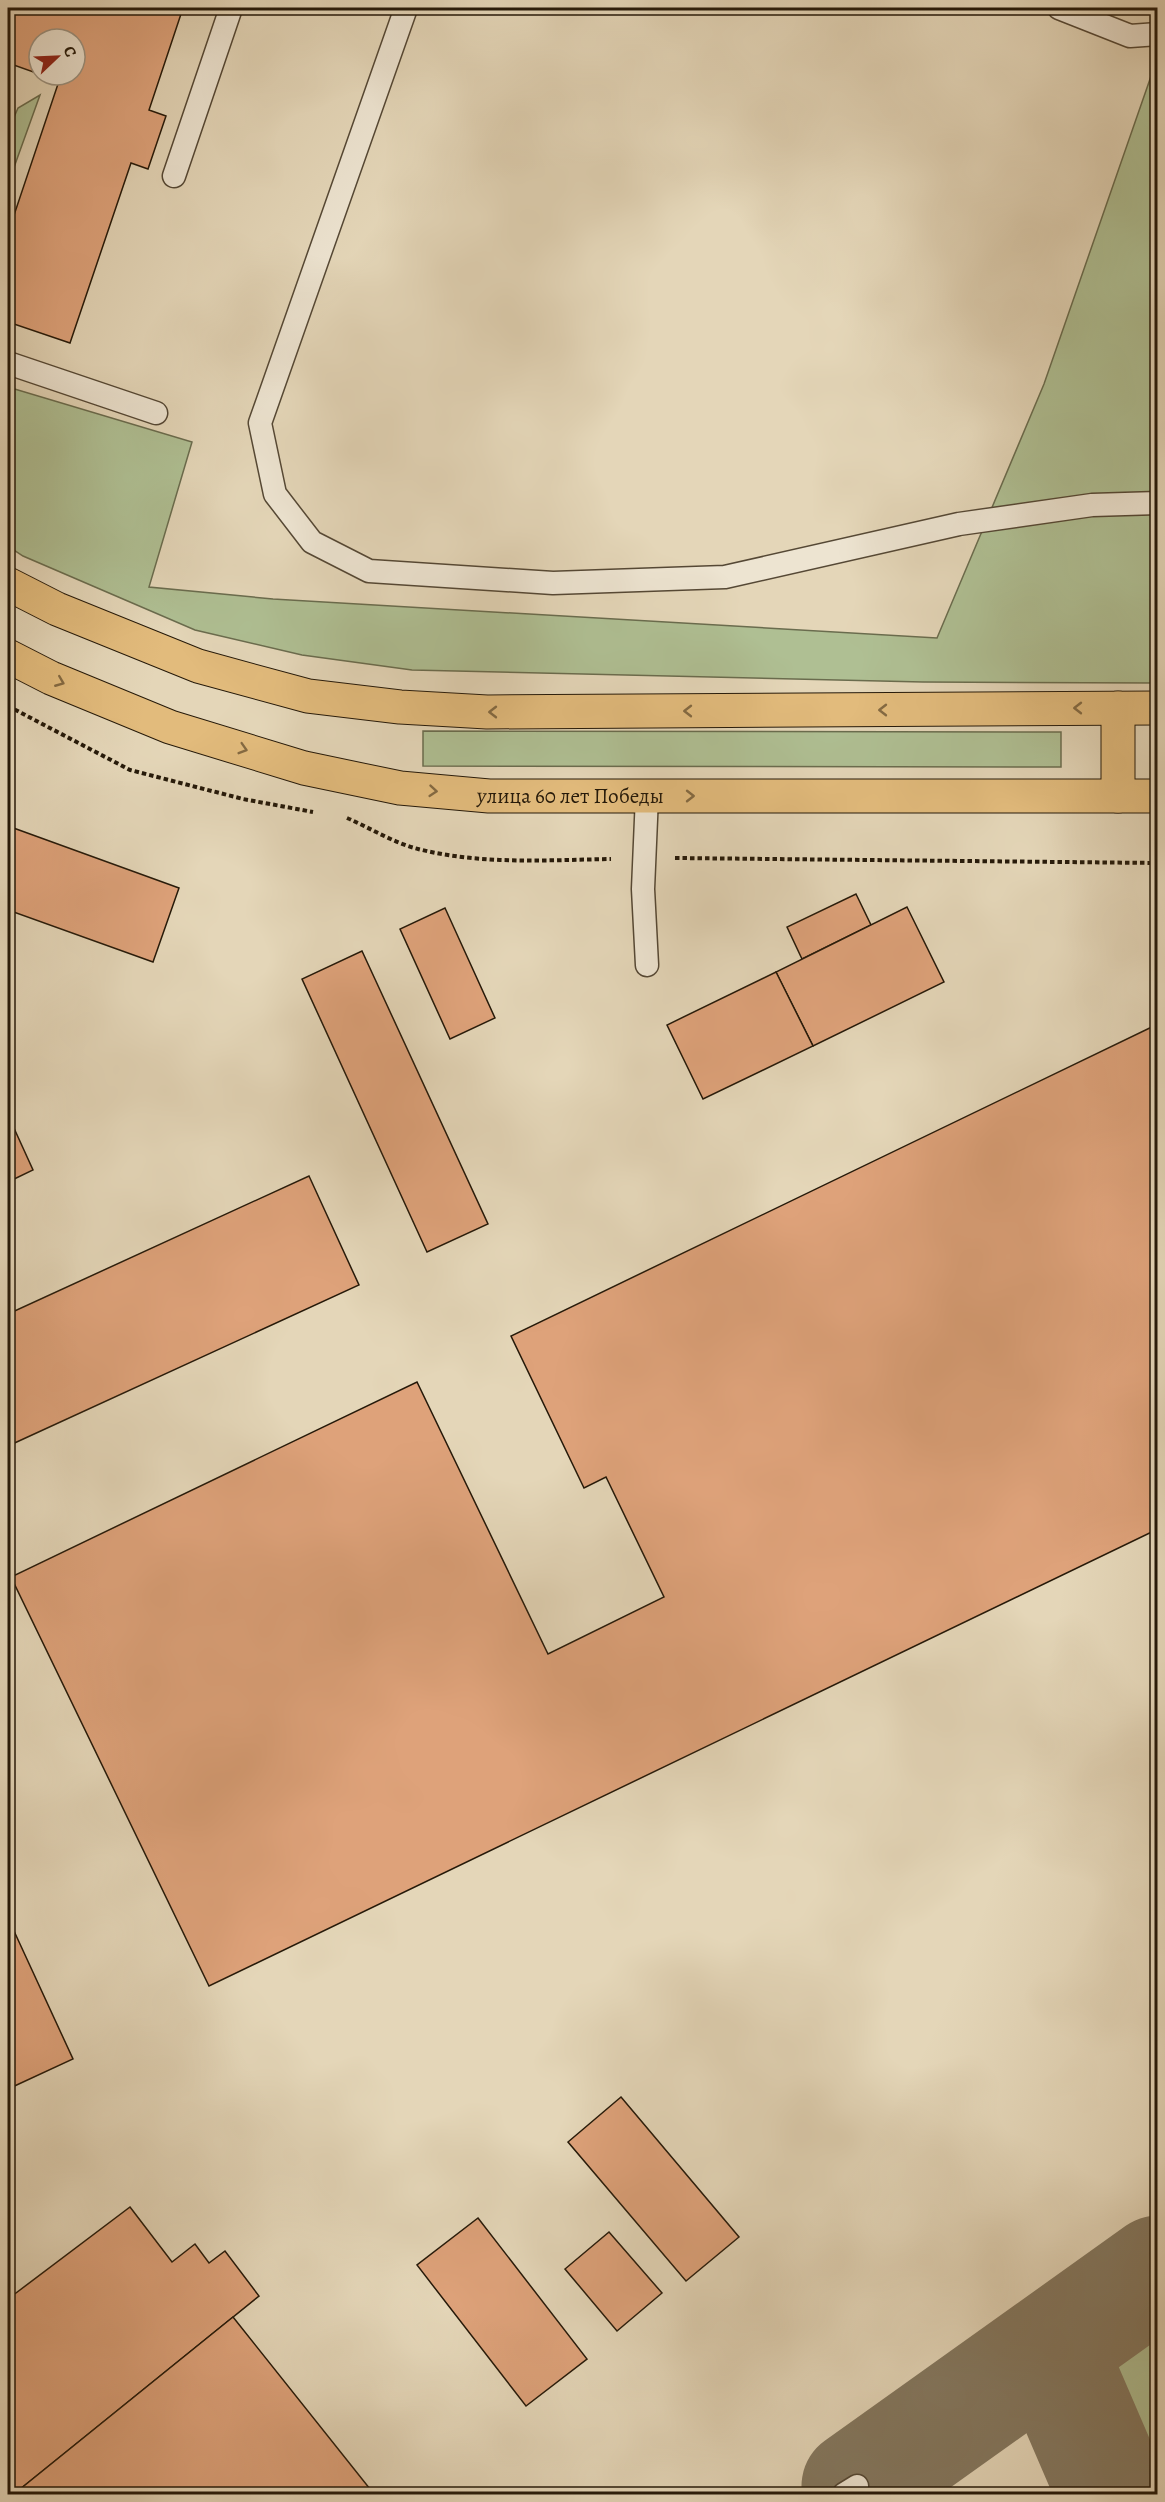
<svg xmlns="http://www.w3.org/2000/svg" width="1165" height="2502" font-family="Alegreya,serif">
<rect width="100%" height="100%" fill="#e4d6b8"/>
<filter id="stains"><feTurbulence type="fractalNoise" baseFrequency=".00333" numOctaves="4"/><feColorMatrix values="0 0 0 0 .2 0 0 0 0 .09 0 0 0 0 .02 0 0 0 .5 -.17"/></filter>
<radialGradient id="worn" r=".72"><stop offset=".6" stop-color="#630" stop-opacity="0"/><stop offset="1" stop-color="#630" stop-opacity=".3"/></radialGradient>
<g fill="#afbf93" stroke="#6a6c4e" stroke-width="1.5">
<path d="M1157,59v624l-234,-1 -511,-12 -110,-15 -107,-25 -172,-74 -15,-10v-159l184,55 -43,145 124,12 664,39 107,-254z"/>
<path d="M40,95l-32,89v-53l10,-23z"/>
<path d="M423,731l638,1v35l-638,-1z"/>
<path d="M1157,2301v193h-34l-52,-118 7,-17z"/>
</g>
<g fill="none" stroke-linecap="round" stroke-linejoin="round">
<g stroke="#847860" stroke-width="111">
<path d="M1051,2350l62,144"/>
<path d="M857,2486l301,-215"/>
</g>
</g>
<g fill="#dea27a" stroke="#251909" stroke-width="1.5">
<path d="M14,8h169l-34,102 17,6 -18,53 -17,-6 -61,180 -62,-21v-89l51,-152 -17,-6h33v-36h-36v35l-31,-11v-38z"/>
<path d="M8,826l171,62 -26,74 -145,-52z"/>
<path d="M856,894l15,31 -69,34 -15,-32z"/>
<path d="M907,907l37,75 -131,64 -37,-74z"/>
<path d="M445,908l50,110 -45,21 -50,-110z"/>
<path d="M362,951l126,273 -61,28 -125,-273z"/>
<path d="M776,972l37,74 -110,53 -36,-74z"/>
<path d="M1158,1024v505l-949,457 -198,-409 406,-195 131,272 116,-57 -58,-120 -22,11 -73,-152z"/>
<path d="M8,1115l25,55 -25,12z"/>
<path d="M309,1176l50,109 -351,161v-132z"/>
<path d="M8,1918l65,141 -65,30z"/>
<path d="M621,2097l118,140 -53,44 -118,-139z"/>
<path d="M130,2207l42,55 23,-18 14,19 16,-12 34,45 -245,198h-6v-195z"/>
<path d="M478,2218l109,141 -61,47 -109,-141z"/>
<path d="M609,2232l53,61 -45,38 -52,-62z"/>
<path d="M233,2317l141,177h-360z"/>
</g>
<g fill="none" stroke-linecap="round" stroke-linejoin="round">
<defs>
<g id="lane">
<path d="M406,8l-146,415 15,71 37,48 57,29 184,12 172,-6 234,-53 133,-19 66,-2"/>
<path d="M1059,8l71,28 28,-2"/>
<path d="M174,176l57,-168"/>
<path d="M8,363l148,50"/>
<path d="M647,796l-4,93 4,76"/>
<path d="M844,2494l13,-8"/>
</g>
<g id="primary">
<path d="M8,584l49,25 141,57 110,30 92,11 87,5 671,-4"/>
<path id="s1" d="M8,656l43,22 119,49 134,41 96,20 89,8h669"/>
<path d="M1118,796v-88"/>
</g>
</defs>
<use href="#lane" stroke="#554835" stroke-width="25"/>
<use href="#primary" stroke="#251909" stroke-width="35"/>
<g stroke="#251909" stroke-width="4" stroke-dasharray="4.5 3" stroke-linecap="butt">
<path d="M8,706l122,64 113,29 70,13"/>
<path d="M347,818c23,10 47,25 71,31 64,16 128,11 193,10"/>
<path d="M675,858l483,5"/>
</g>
<use href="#lane" stroke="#ede4d1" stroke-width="22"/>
<use href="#primary" stroke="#e2bb7c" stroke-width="33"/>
</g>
<defs><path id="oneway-chevron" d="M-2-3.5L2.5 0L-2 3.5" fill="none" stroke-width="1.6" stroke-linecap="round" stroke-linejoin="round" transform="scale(1.5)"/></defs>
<g stroke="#846a42">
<use href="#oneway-chevron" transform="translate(60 682) rotate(22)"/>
<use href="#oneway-chevron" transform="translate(1078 708) rotate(180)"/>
<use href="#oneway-chevron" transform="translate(883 710) rotate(180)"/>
<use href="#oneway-chevron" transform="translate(688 711) rotate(180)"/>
<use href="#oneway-chevron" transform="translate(493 712) rotate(-180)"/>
<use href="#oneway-chevron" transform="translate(243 749) rotate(17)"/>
<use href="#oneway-chevron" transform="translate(433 791) rotate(5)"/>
<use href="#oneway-chevron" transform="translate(690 796)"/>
</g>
<g text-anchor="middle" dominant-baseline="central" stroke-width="4.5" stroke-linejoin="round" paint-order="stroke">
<g font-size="21" fill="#251909" stroke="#ede4d1">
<text stroke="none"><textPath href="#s1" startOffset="586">улица 60 лет Победы</textPath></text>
</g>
</g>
<rect width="1165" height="2502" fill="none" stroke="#e4d6b8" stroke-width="30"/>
<rect x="9" y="9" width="1147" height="2484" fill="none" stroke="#251909" stroke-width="3"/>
<rect x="15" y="15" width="1135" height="2472" fill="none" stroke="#251909" stroke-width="1.5"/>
<g transform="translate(57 57) rotate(67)"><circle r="28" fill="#ede4d1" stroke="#9d9381" stroke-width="1.5"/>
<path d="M0-4.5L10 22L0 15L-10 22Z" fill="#8f2418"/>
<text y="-9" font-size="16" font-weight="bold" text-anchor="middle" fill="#251909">С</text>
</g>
<rect width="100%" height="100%" filter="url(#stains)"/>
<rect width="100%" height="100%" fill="url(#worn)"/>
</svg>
